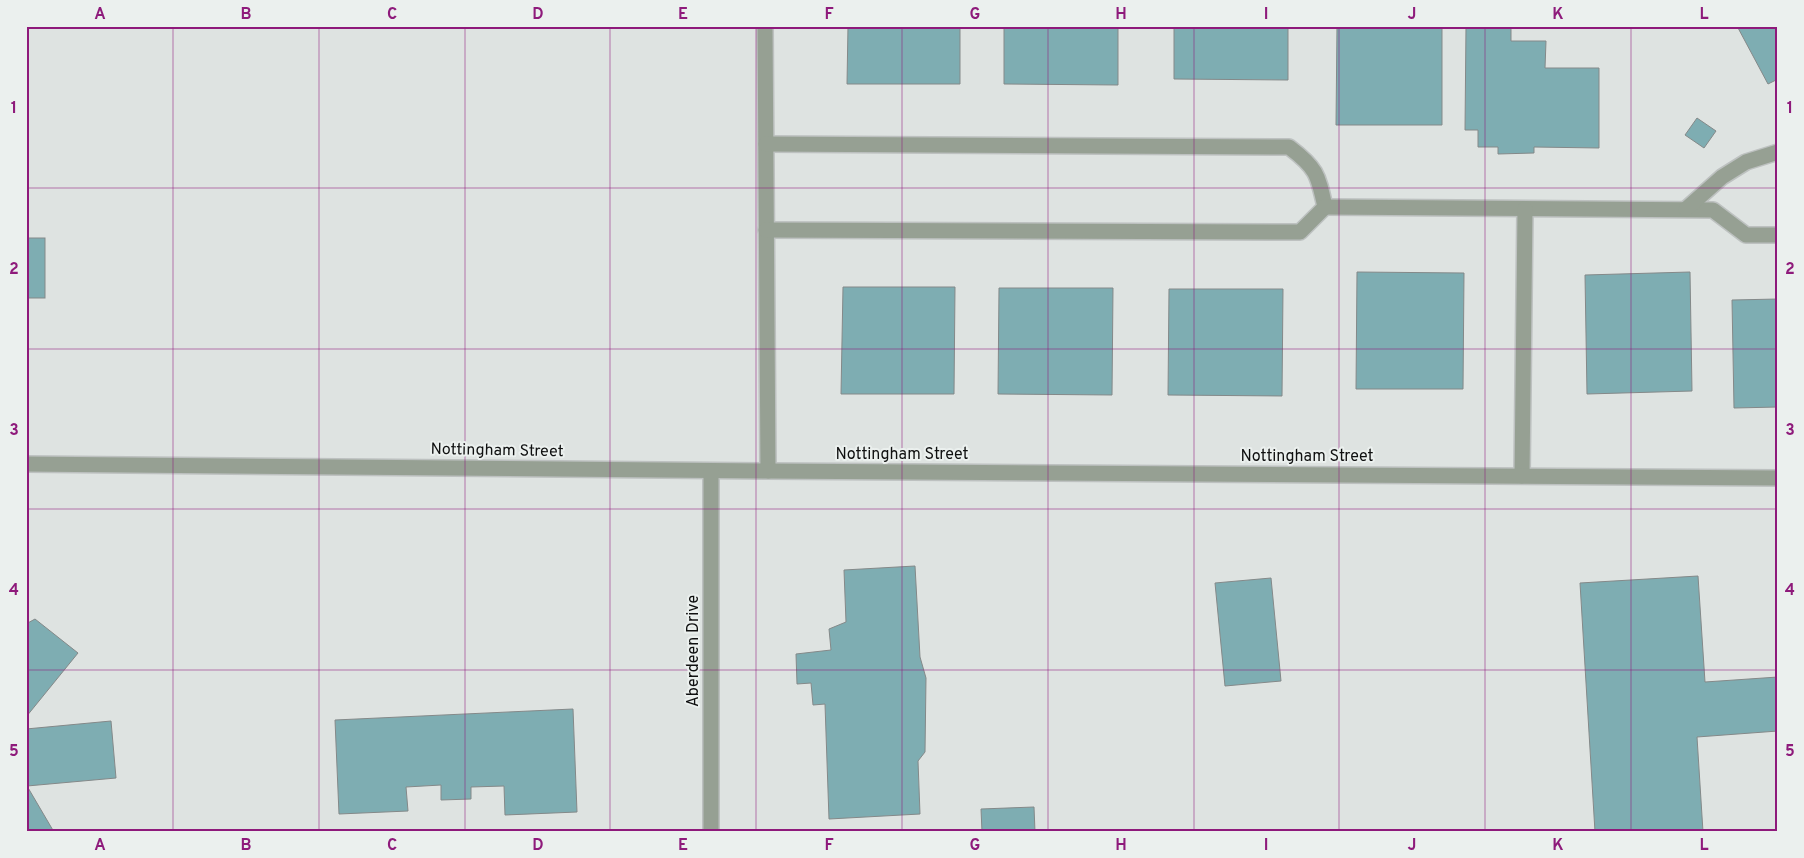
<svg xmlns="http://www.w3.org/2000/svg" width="1804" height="858" font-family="Overpass,sans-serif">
<rect width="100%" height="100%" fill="#dee3e1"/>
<g fill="#7eadb2" stroke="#848989">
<path d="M848,26h112v58h-113z"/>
<path d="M1004,26h114v59l-114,-1z"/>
<path d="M1174,26h114v54l-114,-1z"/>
<path d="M1337,26h105v99h-106z"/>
<path d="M1466,26h45v15h35l-1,27h54v80l-65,-1v6l-36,1v-7h-20v-17h-13z"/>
<path d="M1737,26h41v53l-10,5z"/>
<path d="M1697,118l19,13 -12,17 -19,-13z"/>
<rect x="26" y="238" width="19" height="60"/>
<path d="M1357,272l107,1 -1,116h-107z"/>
<path d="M1690,272l2,119 -105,3 -2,-119z"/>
<path d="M843,287h112l-1,107h-113z"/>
<path d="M999,288h114l-1,107 -114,-1z"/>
<path d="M1169,289h114l-1,107 -114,-1z"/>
<path d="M1778,299v108l-44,1 -2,-108z"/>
<path d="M915,566l5,91 6,21 -1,74 -7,9 2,53 -91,5 -4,-115 -12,1 -2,-22 -14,1 -1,-30 35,-4 -2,-21 17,-7 -2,-52z"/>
<path d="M1698,576l7,106 73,-5v54l-81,6 6,95h-108l-15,-249z"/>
<path d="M1271,578l10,103 -56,5 -10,-103z"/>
<path d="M35,619l43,34 -52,64v-93z"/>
<path d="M573,709l4,103 -72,3 -1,-29 -33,1v12l-30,1v-15l-35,2 2,24 -69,3 -4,-94z"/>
<path d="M111,721l5,57 -89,8 27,46h-28v-103z"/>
<path d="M1034,807l1,25h-53l-1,-23z"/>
</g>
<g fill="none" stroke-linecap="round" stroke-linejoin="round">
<defs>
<g id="service">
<path d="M765,26l3,445"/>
<path d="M766,144l523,3c28,21 29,28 36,60l-25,25 -534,-2"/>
<path d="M1325,207l388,3 33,25h32"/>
<path d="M1686,209l36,-32 24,-15 32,-10"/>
<path d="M1522,476l3,-267"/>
</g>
<g id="minor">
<path d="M26,464l742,7 1010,7"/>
<path d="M711,471v361"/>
</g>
</defs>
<use href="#service" stroke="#bdc1c0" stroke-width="18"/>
<use href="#minor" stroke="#bdc1c0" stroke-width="18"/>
<use href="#service" stroke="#96a093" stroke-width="15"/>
<use href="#minor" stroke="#96a093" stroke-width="15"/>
</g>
<path fill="none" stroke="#8e1a7b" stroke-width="1" stroke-opacity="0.55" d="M173,26v806M319,26v806M465,26v806M610,26v806M756,26v806M902,26v806M1048,26v806M1194,26v806M1339,26v806M1485,26v806M1631,26v806M26,188h1752M26,349h1752M26,509h1752M26,670h1752"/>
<g text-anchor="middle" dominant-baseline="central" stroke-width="4" stroke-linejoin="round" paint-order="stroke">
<g font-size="16" fill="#0f1010" stroke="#ebf0ee">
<text transform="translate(497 451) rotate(1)">Nottingham Street</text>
<text x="902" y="455">Nottingham Street</text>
<text x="1307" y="457">Nottingham Street</text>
<text transform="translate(694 651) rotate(-90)">Aberdeen Drive</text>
</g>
</g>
<rect width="1804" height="858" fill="none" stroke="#ebf0ee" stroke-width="55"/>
<rect x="28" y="28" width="1748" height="802" fill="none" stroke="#8e1a7b" stroke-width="2"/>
<g font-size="16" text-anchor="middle" font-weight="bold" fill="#8e1a7b">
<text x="100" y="19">A</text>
<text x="246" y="19">B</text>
<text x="392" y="19">C</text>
<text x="538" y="19">D</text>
<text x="683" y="19">E</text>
<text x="829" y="19">F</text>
<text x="975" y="19">G</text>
<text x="1121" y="19">H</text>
<text x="1266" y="19">I</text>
<text x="1412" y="19">J</text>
<text x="1558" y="19">K</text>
<text x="1704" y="19">L</text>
<text x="14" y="113">1</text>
<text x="1790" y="113">1</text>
<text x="14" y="274">2</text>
<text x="1790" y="274">2</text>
<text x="14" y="435">3</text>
<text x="1790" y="435">3</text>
<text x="14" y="595">4</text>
<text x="1790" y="595">4</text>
<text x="14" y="756">5</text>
<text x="1790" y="756">5</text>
<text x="100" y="850">A</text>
<text x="246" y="850">B</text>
<text x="392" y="850">C</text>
<text x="538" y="850">D</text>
<text x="683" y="850">E</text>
<text x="829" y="850">F</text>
<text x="975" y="850">G</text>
<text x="1121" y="850">H</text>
<text x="1266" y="850">I</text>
<text x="1412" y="850">J</text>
<text x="1558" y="850">K</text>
<text x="1704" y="850">L</text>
</g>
</svg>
